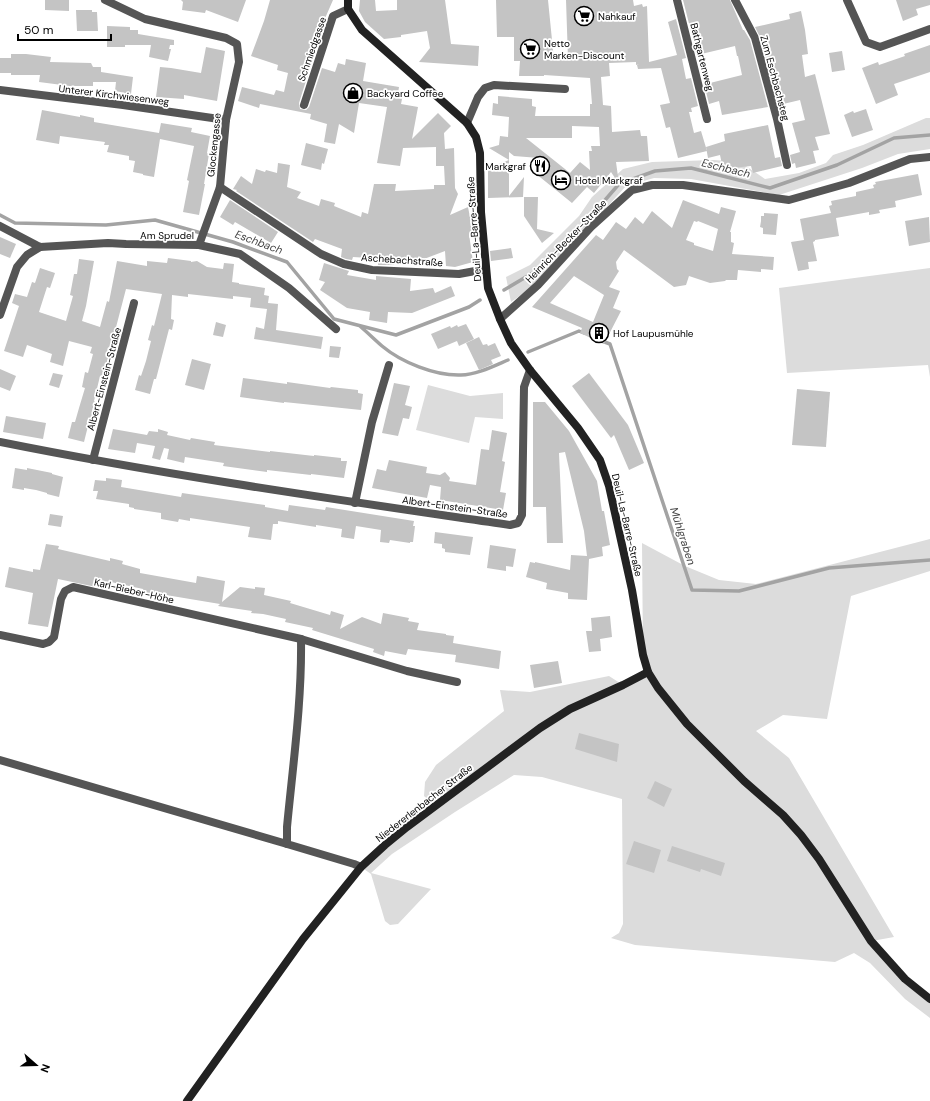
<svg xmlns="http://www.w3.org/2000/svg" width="930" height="1101" font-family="'DM Sans',sans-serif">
<rect width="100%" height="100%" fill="#fff"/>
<g fill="#dcdcdc">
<path d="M926,118h4v31l-32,5 -36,14 -83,27 -88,-16 -37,-1 -28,8 -87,96 -28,20 -5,-25 24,-12 49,-49 13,-19 31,-28 29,-7 62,-2 26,2 25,17 34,-6 27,-10 7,-8 30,-10z"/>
<path d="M930,268v109l-2,-12 -141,8 -8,-85z"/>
<path d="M428,385l42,11 33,-3v26l-28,-2 -6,26 -53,-13z"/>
<path d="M930,539v32l-79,25 -24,123 -44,-4 -27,16 33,27 105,179 -22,4 58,58v19l-25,-19 -35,-36 -16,-10 -19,9 -200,-17 -24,-7 8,-5 4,-9 -1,-125 -80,-22 -28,-2 -59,37 -63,42 -21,19 60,16 -33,35 -8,1 -5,-4 -14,-47 -10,-7 74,-61 -11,-10 1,-14 11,-17 68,-54 -4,-21 30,2 79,-16 14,9 25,-13 -5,-17 -1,-112 43,23 34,14 37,4z"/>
</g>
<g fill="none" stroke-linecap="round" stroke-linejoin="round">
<g stroke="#a3a3a3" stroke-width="3.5">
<path d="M0,215l15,8 91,2 49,-5 78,22 54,20 47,57 62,16 73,-28 11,-7"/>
<path d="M504,290l32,-19 50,-49 33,-38 36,-13 36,-3 79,20 67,-23 57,-27 36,-3"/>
<path d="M361,327c7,6 14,13 21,19 19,16 53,30 79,29 15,0 33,-9 47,-15"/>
<path d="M602,341l8,3 82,246 47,1 90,-23 101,-8"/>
<path d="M528,352l51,-21 5,2"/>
</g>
</g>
<g fill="#c4c4c4" fill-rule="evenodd">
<path d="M45,0h24v11l-24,-1z"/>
<path d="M181,0h65l-8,22 -32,-12 -1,3 -23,-3 1,-8z"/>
<path d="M270,0h63l-10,23 -13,42h1l-12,38 1,6 6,1 3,-3 13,-39 13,4 3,-9 7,2 1,-6 20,4 -3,18 36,6 -1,6 5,1 -2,10 17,3 -6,32 26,-26 13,13 -7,7 1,16 9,-1 1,40 3,6 -8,21 18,-8 5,26 -4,1 4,28 -18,5 -9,-1 -1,-15 -21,8 1,5 -12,-1v-4l-19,-1v7h-16v-5l-9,-2 -16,-1 -1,3 -6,-1 -5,-2 1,-8 -27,-10 -2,3 -77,-51 1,-1 -4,-1 8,-13 11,8 4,-15 9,3 1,-2 11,3 1,-10 12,2 -3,22 14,5 -4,6 22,8 2,-7 14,4 -1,3 27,11 1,-5 6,2 6,-30h22l-1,7 39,-2v-4h11l-1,-19h-8v-19l-33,1 -3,18 -23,-3 10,-56 -28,-4 -5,30 -15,-9 -4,20 -11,-2 3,-18 -17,-5 1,-5 -51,-10 -1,4 -21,-7 4,-14 32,8 2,-5 8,2 4,-19 -11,-3 1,-5 -27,-9 13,-35z"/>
<path d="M360,0h15l1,11 21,-1v-10h48l6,44 28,2 -1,20 -59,-4 11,-14 -3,-17 -26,4v2l-17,2 -19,-17 -6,-11z"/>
<path d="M496,0h52l6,60 14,-1 -2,-59h67l1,6 8,-2 1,3 4,-1 2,56 28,-7 -9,-33 8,-3 10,39 -4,1 4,20 5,-1 7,28 -7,2 1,4h-3l5,21 7,-2 6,20 -29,7 -8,-31 -4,1 -6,-23 10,-2 -9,-35 -23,1 -1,-4 2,-1 -3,1v-3l-27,1 1,13 -9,1 2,28 8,1 1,26 28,-2 1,6h6l2,25 -33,1 3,22 -8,-12 -17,21 -7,-6 -15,16 -42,-34 9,-11 -25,-2 -5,-4v8l-20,-12 10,-3 1,-9 8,1 1,-20 -17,-2 1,-12 5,1v-8l34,3v7l4,1 -1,9h55v-12h2l-2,-26 -46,-3v1h-25l1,-15h-6v-24h-17zM572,126l27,1 1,19h-9l1,5h-3l1,19 -10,-8 -10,11 -44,-35h46z"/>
<path d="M683,0h47l13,30h1l6,10 18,67 -46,8 -3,-14 -10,3 -7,-29 6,-1 2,9 32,-8 -4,-19h-1l-2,-10 -38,9z"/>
<path d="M896,0h34v5l-14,4 2,6 -15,6z"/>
<path d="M76,10h16v2h5l1,19h-21z"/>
<path d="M801,11l4,19 3,24 -6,1 3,22 10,-3 15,60 -15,3 4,13 -6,1 3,12 -20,5 -1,-5 -3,1 -2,-9 10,-3 -8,-29 13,-3 -5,-20 -21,5 -19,-68 -5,-10 35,-8 -1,-5z"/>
<path d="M107,26l23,1v3h8v4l36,6v5h-4l-1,4h2l-3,12 -19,-4 2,-12h-26v2h-18z"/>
<path d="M930,45v27l-36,12 4,11 -22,9 -14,-36 16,-6 1,3 26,-9 -1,-2z"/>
<path d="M206,47l19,4 -8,50 -33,-6v4l-28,-2 4,-30 11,1 30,5z"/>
<path d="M842,51l3,19 -13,2 -3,-19z"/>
<path d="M11,54h15l25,3 -1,5 41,1 2,4h8v5l32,5 -2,17 -16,-3 1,-9h-23v4h-23l-31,-4 1,-7h-29v-2h-11v-15h11z"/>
<path d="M866,109l7,21 -21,7 -8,-22 9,-4 1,2z"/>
<path d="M42,110l38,7v-2l14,3v4l65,11 2,-10 31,5 -1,4 19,4 -3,17 2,1 -5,30h1l-6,31 -16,-3 6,-31 -2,-1 7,-34 -34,-7 -6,38 -11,-2v-1l-10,-2 2,-11 -6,-1v-4l-22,-4 2,-7h-5l1,-3 -45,-6 -1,8 -23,-4z"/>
<path d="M768,125l7,33 5,-1 2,9 -29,7 -2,-7 -28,3 -3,-14 -12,3 -2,-11 19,-6 -1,-7z"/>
<path d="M306,143l22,6 -4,15 -2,-1 -1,7 -20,-5z"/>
<path d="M509,160v36l15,-19 -1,20 -35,1v-30z"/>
<path d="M918,174l4,21 -27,6 1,6 -17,3 1,3 -11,2v-3l-33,6 3,18 -24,4v1l-2,1 4,19 -9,1 1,7 -11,2 -7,-29 13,-2 -4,-21 31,-6 -2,-7 3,-1 -1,-4 25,-5v-4l18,-4 -1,-3 3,-1 -1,-2z"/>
<path d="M524,197h14l-1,32 17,4 -12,10 -18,-27z"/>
<path d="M230,200l48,32 -7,11 -36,-21 -2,3 -13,-8z"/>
<path d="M683,200l36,14 2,-7 15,4 -6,21h1v10l3,1 -2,11 42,3 -1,13 -12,-1v3l-23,-2 -1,10h-11l-1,1 -15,2 -21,-7 -3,9 -12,2 -50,-37 -8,12 1,7 2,2 -10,16 11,4 -7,17 8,3 -17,33 -24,-11 2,-5 -50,-21 64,-72 7,5 13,-18 10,7 9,-12 8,7 9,-13 20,17zM694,221l3,1 1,-1 20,8 -5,22 -19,-6v-2l-8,-3zM574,276l30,19 -11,27 -43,-19z"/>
<path d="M764,213l14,1 -2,21 -13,-1v-6l-3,-1 1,-6v-5h3z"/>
<path d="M929,217l1,25 -21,4 -4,-25z"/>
<path d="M0,237l16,7 -6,14 -10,-4z"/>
<path d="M511,248l2,10 -22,3 -1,-10z"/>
<path d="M168,258l23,3v1l6,-1 10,6 16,2 1,-6 10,1 -2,18 7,1v1l26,4 -1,7 5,1 -1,7 10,1 -2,26 47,7 -2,12 -67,-10 2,-12 8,2 3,-20 -17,-2 1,-9 -18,-2v3l-45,-5v3l-16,-2 -1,24 3,1 -2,10 -3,-1 -13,50h-2l-4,15 -15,-4 4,-15 2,1 5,-15 5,-20 -3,-1 4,-15 2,1 8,-32 -36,-5 -23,88 -3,-1 -6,25 1,1 -3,9 2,1 -4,15 -2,-1 -4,16 -16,-4 4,-16h3l4,-14 6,-20 -3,-1 3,-15 3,1 5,-19 -3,-1 2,-6 -23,-6 -6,25 -13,-4 2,-8 -25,-9 -4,12 -19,-6 15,-45 -7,-3 3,-9 12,3 5,-15 3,1 5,-15 15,5 -5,15 -3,-1 -8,25 27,9 7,-25 -3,-1 1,-5 3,-16h3l2,-15 15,2 -8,45 -4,15 18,6 7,-26 2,1 8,-41 30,5v-5l20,2z"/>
<path d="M324,263l25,8 -2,4 29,5v-4l35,3 -1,12 23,-3 2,5 16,-7 4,10 -43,17 -24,-1 -1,11 -18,-3 1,-8 -23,-4 -27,-18 5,-8 -6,-2z"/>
<path d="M216,322l10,3 -3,12 -10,-2z"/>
<path d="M466,324l8,15 -15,7 -2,-5 -19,8 -7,-15 19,-8 1,2 6,-3 1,2z"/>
<path d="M479,337l4,8 4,-1 1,2 7,-3 6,13 -10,4 2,4 -14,6 -13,-27z"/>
<path d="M330,346l11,1 -2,11 -10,-1z"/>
<path d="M192,359l19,5 -7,26 -19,-5z"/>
<path d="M0,369l16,7 -6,15 -10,-4z"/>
<path d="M53,373l10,2 -4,13 -10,-3z"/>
<path d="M589,373l39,52 16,38 -15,7 -15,-35 -3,3 -39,-52z"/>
<path d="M243,378l44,6v-2l43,6 1,-1 27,3v3l5,1 -2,16 -77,-8v1l-44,-6z"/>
<path d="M394,383l16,3 -5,19 7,2 -3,12 -6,-1 -5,18 -16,-3z"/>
<path d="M797,389l33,3 -4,55 -34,-2z"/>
<path d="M533,402h12l24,29 28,50 5,30h2l6,34 -8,2 1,9 -14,3 -2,41 -19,-1v-6l-22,-4 1,-6 -21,-6 4,-15 5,1v-1l35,8 1,-15 16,1 -3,-25 -19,-79 -6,1 4,90h-16l-1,-36h-13z"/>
<path d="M6,416l40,7 -3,16 -40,-7z"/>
<path d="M113,429l34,6 2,-4 9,1v-3l10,3 -1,3 23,5 1,-2 24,4 -1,3 56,7v-1l44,5v-1l27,3v3h6l-3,17 -33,-4v1l-44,-5v2l-44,-6 1,-3 -39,-6 -1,6 -17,-4 2,-10 -5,-1 -4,12 -8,-2 3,-12 -18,-3 -2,10 -27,-4z"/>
<path d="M492,430l15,3 -5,28 3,1 -5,30 6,1 -3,17 -63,-10 1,-13 -11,-2 -3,13 -55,-10 5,-19 9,2 3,-11 38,7 -1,6 14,2 5,-3 5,6 -1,3 27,4 5,-36 8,1z"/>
<path d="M15,468l12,2v-2l25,5v1l11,3 -4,20 -12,-3v-1l-11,-3 -12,-2v2l-12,-2z"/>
<path d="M106,478l16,2 -1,7 60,10 1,-4 83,12v2l23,4 1,-6 36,5 1,-3 88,14 -1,5h2l-2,16h-3v1l-20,-3 -1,3 -9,-1 1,-12 -25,-4 -2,13 -13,-2 1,-8 -26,-4v2l-38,-6v3h-5l-2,16 -23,-3 2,-10 -60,-9v3l-11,-2 -1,3 -17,-3v-6l-27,-4v-1l-5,-1v-3l-33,-5 2,-8h-5l2,-11 11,1z"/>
<path d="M50,514l13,2 -2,11 -13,-2z"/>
<path d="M435,532l38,5 -3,18 -25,-3v-3l-3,-1v-4l-8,-1z"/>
<path d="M46,544l13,2 -1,3 52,12v-3l13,3 -1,3 18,5v4l56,10 1,-7 28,5 -3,21 18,-15 15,2v-2l10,1 -1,7 27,6 -1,2 40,12 1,-4 13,4 -4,14 22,-12 19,7 2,-11 26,5 -1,3 11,2 -2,7 29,4v1l8,1 -1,7 48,8 -2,18 -44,-7 1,-7 -48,-6 -2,6 -21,-4 -1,5 -11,-4 1,-3 -62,-19 1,-2 -28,-6 1,-3 -23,-5 -12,-1 1,-2 -34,-5 2,-2 -66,-11 -1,3 -10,-2v-5l-32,-7 -1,5 -8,-1 -1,2 -43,-9 -10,48 -20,-3 5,-31 -28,-6 4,-20 24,5v-3l7,1z"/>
<path d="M490,545l26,4 -3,18 -7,-1v5l-19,-3z"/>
<path d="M610,616l2,21 -12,2 1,12 -12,1 -3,-21h6l-1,-13z"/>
<path d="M558,661l4,22 -28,5 -4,-23z"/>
<path d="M579,733l40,11 -2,18 -42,-13z"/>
<path d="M655,781l17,8 -8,18 -17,-9z"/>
<path d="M634,841l27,9 -7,23 -28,-9z"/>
<path d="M672,846l53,17 -4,13 -20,-7 -1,3 -33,-11z"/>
</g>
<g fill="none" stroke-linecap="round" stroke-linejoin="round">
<g stroke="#555" stroke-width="8">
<path d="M105,0l40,19 81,19 11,6 2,18 -13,58 -6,67 -21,58"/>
<path d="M677,0l30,119"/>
<path d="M735,0l20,38 22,81 10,46"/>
<path d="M847,0l19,42 14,5 50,-18"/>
<path d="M0,90l123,15 103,15"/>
<path d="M304,105l29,-89 15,-7"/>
<path d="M467,123l11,-26 7,-9 9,-3 71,4"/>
<path d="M220,187l101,67 23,10 28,6 87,4 27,-5"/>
<path d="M0,226l40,21 68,-4 18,1 73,1 41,9 49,34 47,41"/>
<path d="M0,315l17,-48 10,-12 13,-8"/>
<path d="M500,319l38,-34 53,-58 41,-37 20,-5h31l106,15 60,-17 61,-24 20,-2"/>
<path d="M0,442c169,34 340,58 510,83l8,-2 4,-8 2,-128 6,-17"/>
<path d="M93,460l41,-157"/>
<path d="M355,503l17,-81 17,-57"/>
<path d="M0,635l43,9 6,-2 5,-5 7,-38 4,-8 8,-4 228,52 106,32 50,11"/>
<path d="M301,639c1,62 -8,125 -14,188v17l67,20 7,3"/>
<path d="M0,760l287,84"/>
</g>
<g stroke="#222" stroke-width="8">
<path d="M348,0v9l14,21 105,93 9,14 4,16 1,59 7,76 12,31 11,24 19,27 48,58 22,32 9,26 23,104 11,65 5,17 10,16 29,36 57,57 39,34 18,20 18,24 52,82 34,38 25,20"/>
<path d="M187,1101l116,-162 58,-72 24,-22 22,-18 133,-99 30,-19 53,-24 25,-13"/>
</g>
</g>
<defs>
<symbol id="supermarket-ring" viewBox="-11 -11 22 22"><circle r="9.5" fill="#fff" stroke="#000" stroke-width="1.5"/><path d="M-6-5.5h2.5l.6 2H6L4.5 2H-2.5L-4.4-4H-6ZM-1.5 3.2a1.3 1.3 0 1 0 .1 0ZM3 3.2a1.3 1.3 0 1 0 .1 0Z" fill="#000"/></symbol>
<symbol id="shop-ring" viewBox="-11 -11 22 22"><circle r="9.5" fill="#fff" stroke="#000" stroke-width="1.5"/><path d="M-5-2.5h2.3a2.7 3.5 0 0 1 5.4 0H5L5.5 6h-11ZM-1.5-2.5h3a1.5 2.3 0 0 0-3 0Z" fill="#000"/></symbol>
<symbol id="restaurant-ring" viewBox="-11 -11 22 22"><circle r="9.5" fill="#fff" stroke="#000" stroke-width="1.5"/><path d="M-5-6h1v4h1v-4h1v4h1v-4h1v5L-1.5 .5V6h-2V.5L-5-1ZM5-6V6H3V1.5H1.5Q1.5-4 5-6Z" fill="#000"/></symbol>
<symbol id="hotel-ring" viewBox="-11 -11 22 22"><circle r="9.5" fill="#fff" stroke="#000" stroke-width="1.5"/><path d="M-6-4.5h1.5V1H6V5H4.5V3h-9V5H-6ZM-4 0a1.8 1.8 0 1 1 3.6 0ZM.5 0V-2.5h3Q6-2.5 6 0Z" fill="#000"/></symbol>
<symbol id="building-ring" viewBox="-11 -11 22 22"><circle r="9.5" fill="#fff" stroke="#000" stroke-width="1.5"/><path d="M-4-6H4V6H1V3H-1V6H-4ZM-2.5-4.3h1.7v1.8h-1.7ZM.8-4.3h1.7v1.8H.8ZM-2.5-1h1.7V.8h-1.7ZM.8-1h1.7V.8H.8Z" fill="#000"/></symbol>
</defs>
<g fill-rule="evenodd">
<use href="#supermarket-ring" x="573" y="5" width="22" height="22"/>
<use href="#supermarket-ring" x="519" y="38" width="22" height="22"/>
<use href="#shop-ring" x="342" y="82" width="22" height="22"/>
<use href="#restaurant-ring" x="529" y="155" width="22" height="22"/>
<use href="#hotel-ring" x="550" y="169" width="22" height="22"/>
<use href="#building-ring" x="588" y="322" width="22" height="22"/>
</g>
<g text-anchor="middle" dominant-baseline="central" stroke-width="3.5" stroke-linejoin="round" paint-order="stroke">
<g font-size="10" fill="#000" stroke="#fff" text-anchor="start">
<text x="598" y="16">Nahkauf</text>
<text x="544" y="43">Netto<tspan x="544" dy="12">Marken-Discount</tspan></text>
<text x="367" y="93">Backyard Coffee</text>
<text x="526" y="166" text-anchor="end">Markgraf</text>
<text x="575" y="180">Hotel Markgraf</text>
<text x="613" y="333">Hof Laupusmühle</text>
</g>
<g font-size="10" fill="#000" stroke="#fff">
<text transform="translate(312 49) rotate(-71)">Schmiedgasse</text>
<text transform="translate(702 57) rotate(76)">Bathgartenweg</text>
<text transform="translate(775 78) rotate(75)">Zum Eschbachsteg</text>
<text transform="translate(114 95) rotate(7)">Unterer Kirchwiesenweg</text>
<text transform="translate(214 145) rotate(-84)">Glockengasse</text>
<text transform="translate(474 229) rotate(-94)">Deuil-La-Barre-Straße</text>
<text x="167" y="235">Am Sprudel</text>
<text transform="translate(566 241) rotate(-46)">Heinrich-Becker-Straße</text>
<text transform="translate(402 260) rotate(4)">Aschebachstraße</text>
<text transform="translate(104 379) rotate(-75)">Albert-Einstein-Straße</text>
<text transform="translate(455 507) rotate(8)">Albert-Einstein-Straße</text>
<text transform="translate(627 525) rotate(77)">Deuil-La-Barre-Straße</text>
<text transform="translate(134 591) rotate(13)">Karl-Bieber-Höhe</text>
<text transform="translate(424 803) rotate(-38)">Niedererlenbacher Straße</text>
</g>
<g font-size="11" font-style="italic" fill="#444" stroke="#fff">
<text transform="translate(726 168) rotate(14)">Eschbach</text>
<text transform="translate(259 242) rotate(20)">Eschbach</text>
<text transform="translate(683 536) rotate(72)">Mühlgraben</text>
</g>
</g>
<g transform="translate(36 1065) rotate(110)" stroke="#ffffff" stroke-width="3" paint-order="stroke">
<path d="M0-3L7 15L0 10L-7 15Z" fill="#000000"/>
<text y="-6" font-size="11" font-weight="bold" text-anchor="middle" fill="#000000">N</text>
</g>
<path d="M18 34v6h93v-6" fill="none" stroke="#000000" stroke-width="2"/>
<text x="24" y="34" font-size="12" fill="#000000" stroke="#ffffff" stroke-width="3" paint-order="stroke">50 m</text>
</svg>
